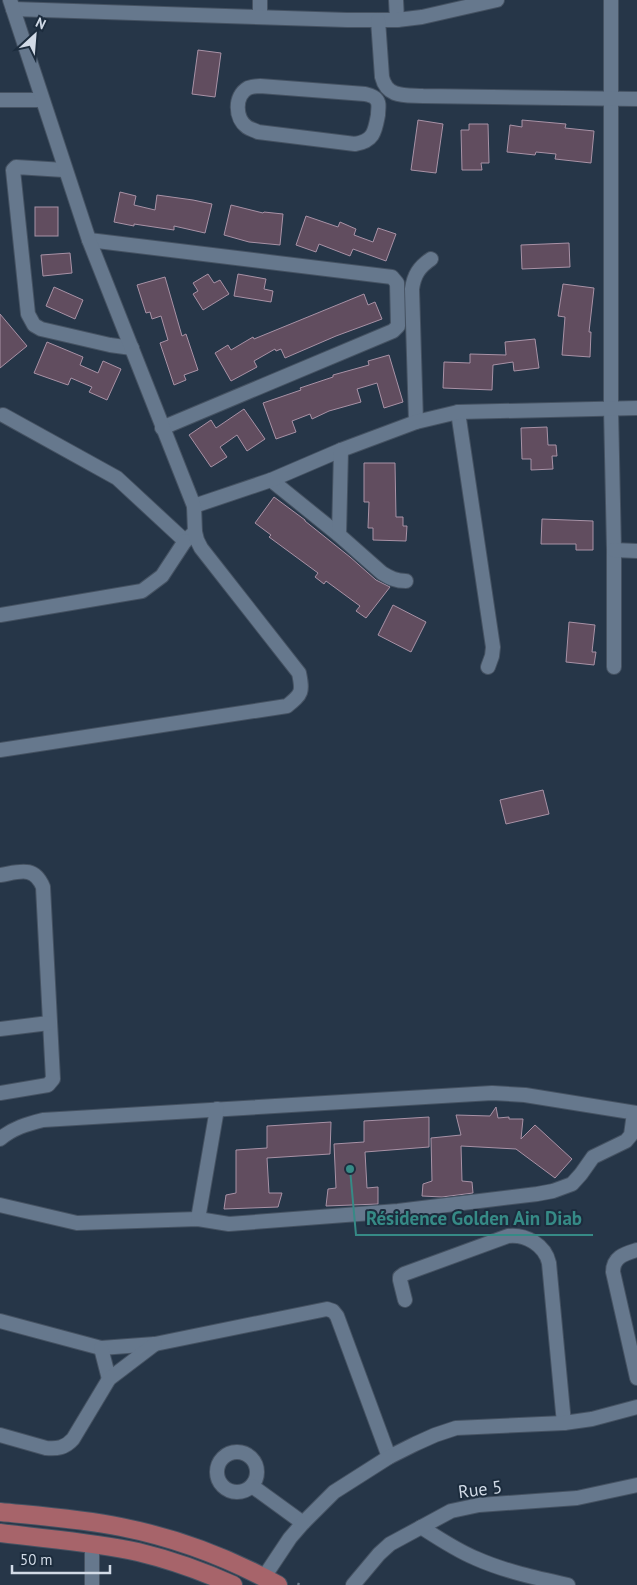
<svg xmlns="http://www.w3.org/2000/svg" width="637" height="1585" font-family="'PT Sans',sans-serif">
<rect width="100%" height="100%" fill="#263648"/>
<g fill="#614d5f" stroke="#a892a6">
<path d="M198,50l23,3 -6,44 -23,-3z"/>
<path d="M418,120l25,4 -7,49 -25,-3z"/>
<path d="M522,120l44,4 -1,4 29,3 -3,32 -36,-4 1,-5 -20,-2 -1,3 -28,-3 3,-27 12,2z"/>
<path d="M469,124h19l1,39h-8l1,7h-20l-1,-40h8z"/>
<path d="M120,192l16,4 -2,9 21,5 2,-15 36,5 19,4 -7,29 -31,-7v4l-40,-6v2l-20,-4z"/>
<path d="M231,205l32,8 1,-1 19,2 -3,31 -31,-3 -25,-7z"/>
<rect x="35" y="207" width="23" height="29"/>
<path d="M306,216l32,11 2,-5 16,7 -2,6 19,7 5,-14 18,6 -10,27 -33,-12 -3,7 -31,-12 -3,8 -20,-7z"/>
<path d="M569,243l1,24 -48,2 -1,-24z"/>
<path d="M70,253l2,20 -29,3 -2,-21z"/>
<path d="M208,274l6,9 6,-3 9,14 -26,16 -10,-16 5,-3 -5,-8z"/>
<path d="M238,274l28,5 -2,10 9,2 -2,11 -37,-6z"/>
<path d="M165,277l17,59 4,-2 12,36 -14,5 2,5 -12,5 -14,-42 8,-3 -7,-24 -9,3 -2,-7 -4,1 -9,-28z"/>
<path d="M563,284l31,4 -5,44h2l-1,25 -28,-2 3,-38 -7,-1z"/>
<path d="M54,287l29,13 -8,19 -29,-13z"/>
<path d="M364,294l4,11 7,-3 7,17 -46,17 -51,22 -4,-9 -5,2 -1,-2 -21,12 3,6 -26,14 -16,-28 13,-8 3,5 22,-13 1,2z"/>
<path d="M0,314l27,32 -27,22z"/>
<path d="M535,339l4,29 -25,3 -1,-9 -20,3 -1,25 -49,-2 1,-26 26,1v-9l36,1 -1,-13z"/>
<path d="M47,342l36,15 -3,8 18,8 5,-12 18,8 -14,31 -18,-8 3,-5 -21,-9 -3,7 -34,-12z"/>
<path d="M389,355l14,47 -19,6 -7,-25 -20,6 4,13 -32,9 -17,8 -2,-5 -18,7 4,11 -20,7 -13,-36 38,-13 -1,-2 33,-11v-2l36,-10 -1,-4z"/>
<path d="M244,409l21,30 -18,12 -10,-16 -17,12 7,10 -16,10 -22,-32 22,-15 5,8z"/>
<path d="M547,427l1,18h8l1,11h-5l1,13 -22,1v-11h-9l-1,-31z"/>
<path d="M364,463h31l1,54h7v9h4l-1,15 -33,-1v-12h-5l1,-26h-5z"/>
<path d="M274,497l31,23v1l45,36 26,23 14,7 -24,31 -10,-7 4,-5 -34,-25 -2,3 -9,-7 3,-4 -49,-36 2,-2 -16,-12z"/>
<path d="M542,519l51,2v29h-17v-6h-35z"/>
<path d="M393,605l33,17 -15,30 -33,-17z"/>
<path d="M569,622l26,3 -3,27h4l-2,13 -28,-3z"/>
<path d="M543,790l6,24 -43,10 -6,-24z"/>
<path d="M496,1107l2,11 11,-1v2h14l-2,20 14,-14 37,34 -17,19 -39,-29 -55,-3 1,35 10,1 1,11 -31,4 -20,-1 1,-12 9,-3 -1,-43 30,-3 -5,-20 34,1z"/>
<path d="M429,1117v30l-64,5 2,36 11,-1v17l-52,2 2,-17 8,-1 -2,-44 30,-2v-21z"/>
<path d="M331,1122l-1,32 -63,4 2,35h13l-4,14 -54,2 2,-14 10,-2v-43l31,-2v-22z"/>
</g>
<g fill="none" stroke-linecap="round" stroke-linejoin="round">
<defs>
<g id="minor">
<path d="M260,0v16"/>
<path d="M396,0l1,20"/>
<path d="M611,0v409l3,141v117"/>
<path d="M13,9l334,11h50l25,-3 75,-17"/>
<path d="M378,20l4,57c5,21 23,18 41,19l214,3"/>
<path d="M260,86l105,8c4,1 9,2 11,5 4,4 2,10 2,16 -3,16 -4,26 -23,29l-97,-12c-4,-2 -8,-3 -11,-5 -12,-9 -13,-31 1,-39 3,-1 9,-2 12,-2z"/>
<path d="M0,100h41"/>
<path d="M64,170l-48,-3 -3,3 15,144 6,11 7,4 69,16 22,3"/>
<path d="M89,240l303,37 5,6 1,43 -5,5 -231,97"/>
<path d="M458,412l35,235 -1,9 -4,11"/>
<path d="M3,415l114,63 68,63 10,-9"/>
<path d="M416,422l-4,-133c2,-14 7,-22 19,-30"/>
<path d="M271,480l68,55 43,38c8,5 14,8 24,8"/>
<path d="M194,506l77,-26 70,-30 75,-28 42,-10 179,-4"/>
<path d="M339,535l2,-85"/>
<path d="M614,550l23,1"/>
<path d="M0,615l142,-24 20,-15 23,-35"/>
<path d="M0,750l287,-44c15,-12 16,-14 12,-33l-98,-125 -4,-8 -2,-8 -1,-26 -105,-266 -79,-240"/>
<path d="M0,875c19,-3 34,-10 43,12l10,192 -5,6 -48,8"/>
<path d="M0,1029l49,-6"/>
<path d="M0,1139c13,-11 27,-15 43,-19l449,-27 33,2 112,18"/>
<path d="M0,1205l77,18 121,-4 31,5 169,-13 139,-17 16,-3 19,-7 9,-10 12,-17 33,-16 5,-6 3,-22"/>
<path d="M198,1219l19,-110"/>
<path d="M637,1250c-13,4 -24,7 -24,22l24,106"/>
<path d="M405,1300l-5,-20v-3l4,-3 104,-38c18,-2 37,9 41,27l15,160"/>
<path d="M0,1321l101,27 54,-4 172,-35 6,2 4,5 52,141"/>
<path d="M101,1348l8,31"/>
<path d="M0,1435l46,13c11,1 19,0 27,-9l36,-60 46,-35"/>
<circle cx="237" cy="1472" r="20"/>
<path d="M252,1486l51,37"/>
<path d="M421,1527c17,11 35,23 54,31 29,13 61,20 93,27"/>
<path d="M92,1544v41"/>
<path d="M264,1577l26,-39 13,-15 31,-31 55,-35 26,-13 20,-9 21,-7 108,-5 28,-4 45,-12"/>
<path d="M353,1585l26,-31 11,-10 61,-33 28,-6 98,-7 60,-13"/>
</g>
<g id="major">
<path d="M0,1512c40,4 81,7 121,15 55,11 108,31 157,58"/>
<path d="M0,1533c46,6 93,9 138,19 33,8 64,19 95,33"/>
</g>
</defs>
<use href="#minor" stroke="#455262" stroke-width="16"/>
<use href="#major" stroke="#455262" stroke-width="20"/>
<path stroke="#6d7a89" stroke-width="2.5" stroke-dasharray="2.5 2.5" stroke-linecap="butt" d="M298,1585l1,-2"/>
<use href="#minor" stroke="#66788d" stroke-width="14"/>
<use href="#major" stroke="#a7646a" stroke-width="18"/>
</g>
<g text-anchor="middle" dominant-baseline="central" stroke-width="4" stroke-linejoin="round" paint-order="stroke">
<g font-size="18" fill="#d1dae6" stroke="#1c2c3d">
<text transform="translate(480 1489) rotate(-7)">Rue 5</text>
</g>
</g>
<path fill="none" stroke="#368a86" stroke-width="2" d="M350 1169L356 1235H593"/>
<circle fill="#368a86" stroke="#1c2c3d" stroke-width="2" cx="350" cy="1169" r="5"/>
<g font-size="19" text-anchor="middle" font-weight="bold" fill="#368a86" stroke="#1c2c3d" stroke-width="4" stroke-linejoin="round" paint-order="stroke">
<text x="474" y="1225">Résidence Golden Ain Diab</text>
</g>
<g transform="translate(35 35) rotate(26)" stroke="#1c2c3d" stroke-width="4" paint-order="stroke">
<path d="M0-4L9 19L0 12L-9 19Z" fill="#d1dae6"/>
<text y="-8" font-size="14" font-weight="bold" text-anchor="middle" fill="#d1dae6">N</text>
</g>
<path d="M12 1565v8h98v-8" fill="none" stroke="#d1dae6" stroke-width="2.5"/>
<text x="20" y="1565" font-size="15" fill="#d1dae6" stroke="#1c2c3d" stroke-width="4" paint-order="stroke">50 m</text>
</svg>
